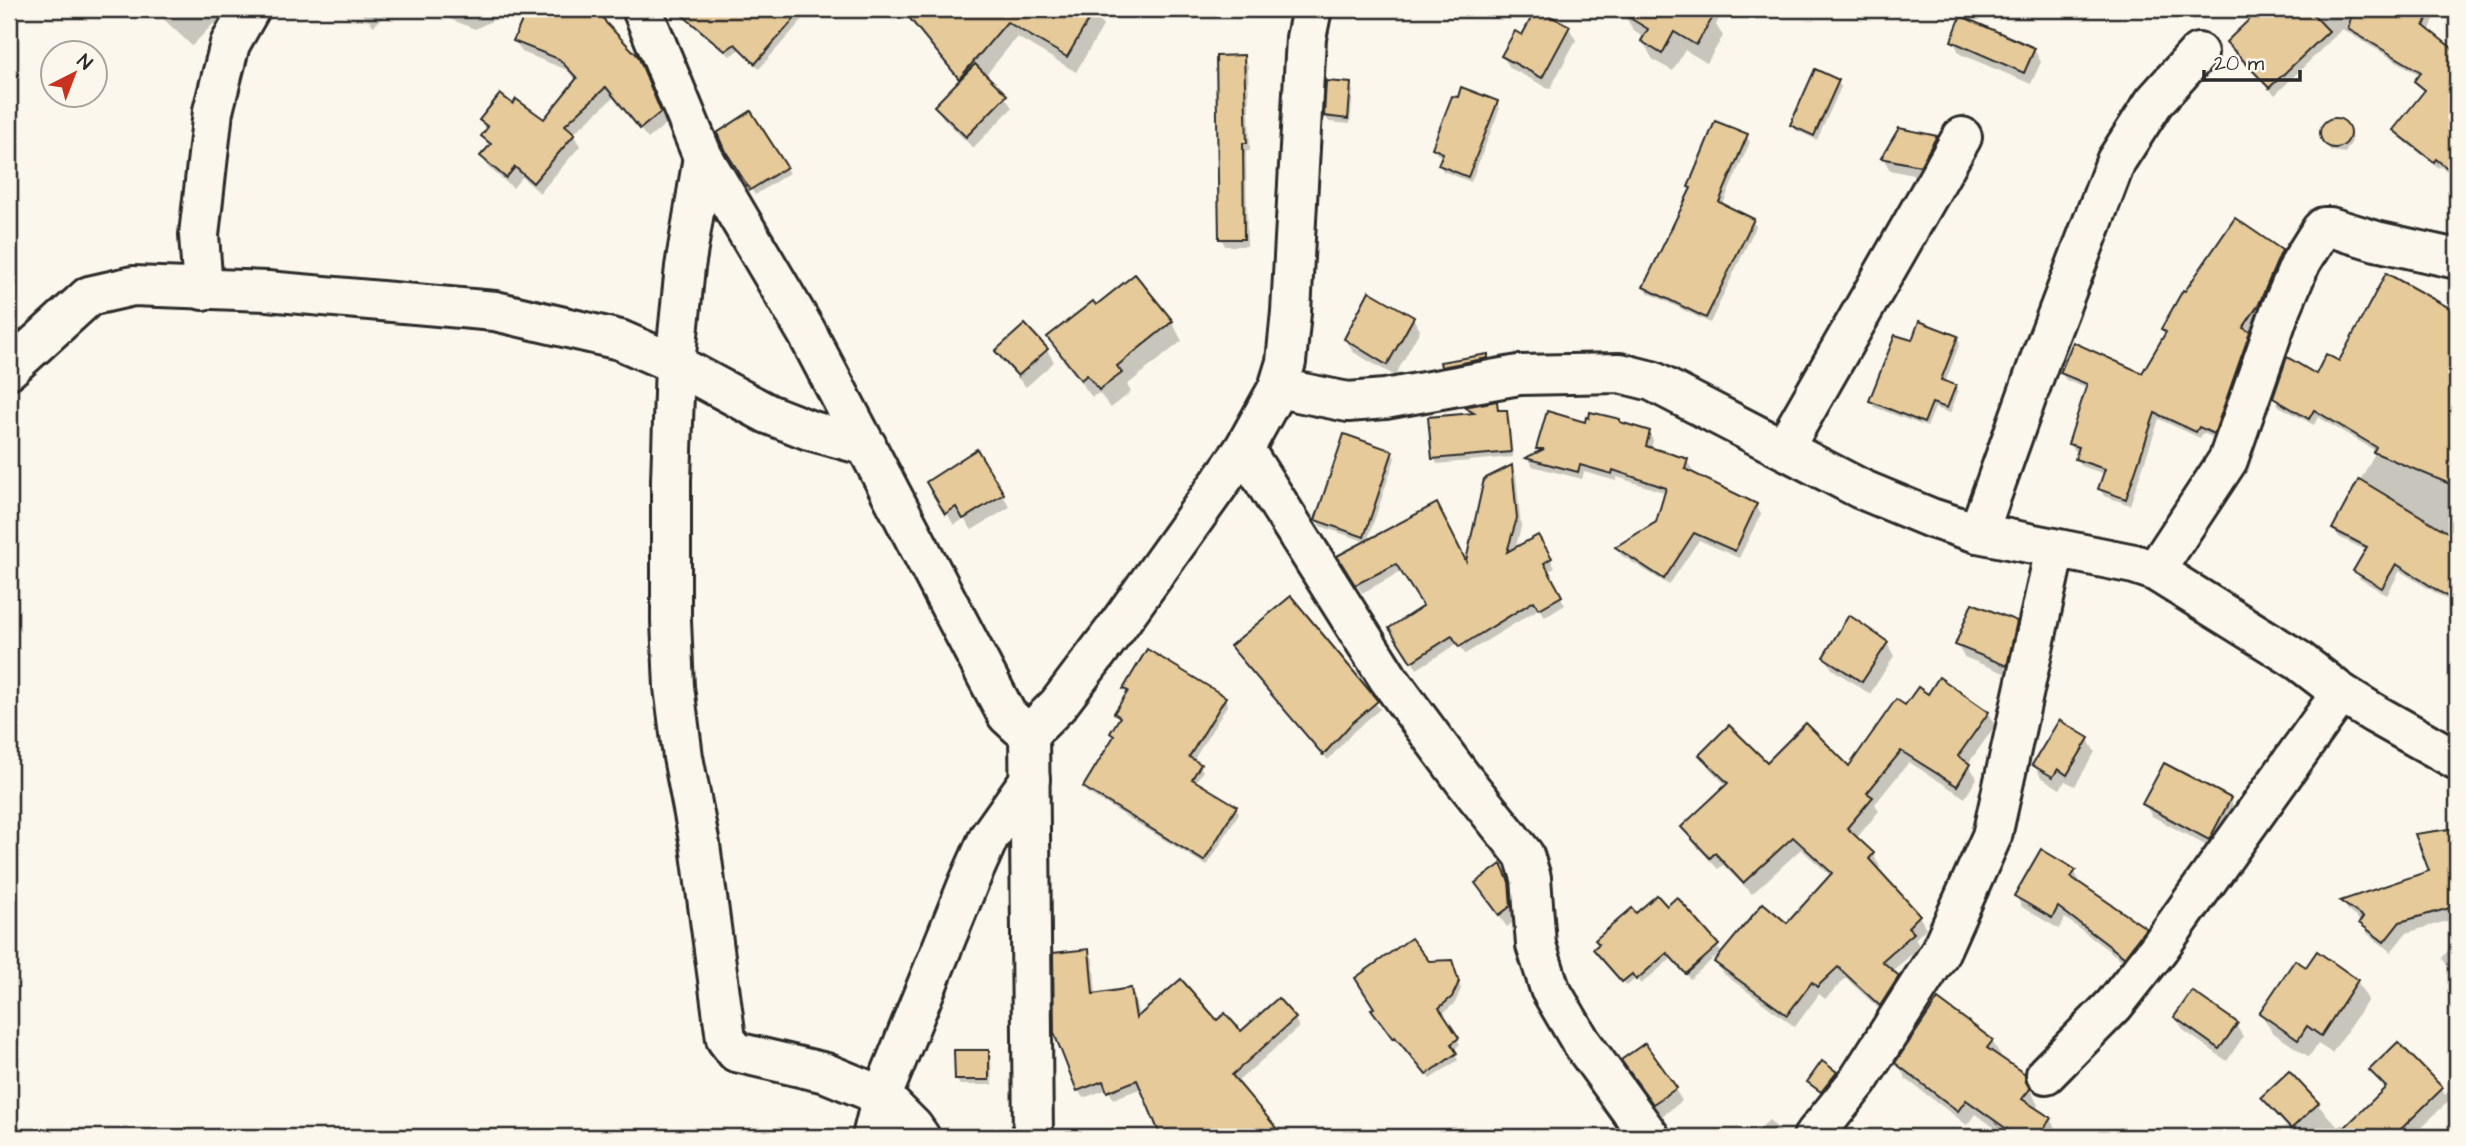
<svg xmlns="http://www.w3.org/2000/svg" width="2466" height="1146" font-family="'Architects Daughter',sans-serif">
<rect width="100%" height="100%" fill="#fbf7ec"/>
<filter id="ink" filterUnits="userSpaceOnUse"><feTurbulence type="fractalNoise" baseFrequency=".0143" numOctaves="2"/><feDisplacementMap in="SourceGraphic" scale="14" xChannelSelector="R" yChannelSelector="G"/><feConvolveMatrix kernelMatrix="1 2 1 2 8 2 1 2 1" color-interpolation-filters="sRGB"/></filter>
<g filter="url(#ink)">
<g fill="#0003" fill-rule="evenodd">
<path d="M153,9h81l-12,22 -8,-8 -22,23z"/>
<path d="M356,9h35l-17,17z"/>
<path d="M452,9h47l3,7 -27,13 -28,-11 -3,-5z"/>
<path d="M529,9h70l-2,1 8,14 38,45 23,55 -18,15 -34,-42 -41,37 7,12 -40,47 -18,-16 -9,11 -25,-21 -6,-11 8,-8 -7,-12 4,-5 -6,-11 32,-13 32,15 32,-41 -10,-11 -45,-18 -7,-11z"/>
<path d="M703,9h91l9,10 -44,50 -19,-20 -10,7 -34,-28 -4,-7z"/>
<path d="M933,9h112l12,10 6,-10h28l12,17 -27,46 -59,-35 -32,39 20,20 7,12 -39,40 -30,-30 -7,-12 24,-24 -32,-40 -10,-16z"/>
<path d="M1626,9h98l-8,16 7,11 -16,27 -22,-13 -12,21 -20,-11 -10,-19 1,-3 -10,-7 -11,-18z"/>
<path d="M1869,9h15l-3,6z"/>
<path d="M2262,9h176l-9,23 28,22v124l-17,-12 -1,2 -40,-31 -4,-7 30,-38 -9,-11 4,-6 -78,-46 -67,66 -43,-45 -4,-8z"/>
<path d="M1569,28l7,12 -26,49 -40,-21 -7,-12 20,-19z"/>
<path d="M1953,41l81,8 7,13 -10,22 -71,-30z"/>
<path d="M1243,57l5,8 2,86h-4l1,95h-22l-4,-8z"/>
<path d="M1837,81l4,6 -24,53 -21,-10 -4,-5z"/>
<path d="M1350,85l3,6 -3,33 -21,-2 -4,-6z"/>
<path d="M1496,102l4,6 -29,74 -28,-11 -3,-6 3,-8 -6,-3 -3,-6z"/>
<path d="M750,114l39,59 -34,22 -27,-42z"/>
<path d="M2335,119l7,2 9,13 1,7 -7,12 -14,-2 -9,-12 1,-14z"/>
<path d="M1899,130l37,7 7,12 -16,29 -37,-8 -7,-12z"/>
<path d="M1746,136l4,6 -28,64 30,15 4,5 -46,97 -61,-30 -4,-6 47,-98 -2,-3z"/>
<path d="M2281,252l4,7 -22,53 -15,21 4,7 -34,100 -15,-7 -3,5 -41,-19 -29,86 -26,-9 -4,-7 5,-15 -24,-8 -4,-7 2,-7 -5,-2 -4,-7 18,-54 -22,-9 -5,-7 82,2 23,-40 -3,-6z"/>
<path d="M1135,277l37,45 10,19 -55,44 4,7 -20,16 -12,-15 -7,4 -32,-41 -11,-18 47,-30z"/>
<path d="M2455,299l2,1v90l-23,52 23,10v154l-57,-35 -13,24 -27,-16 -5,-8 12,-20 -28,-14 -5,-8 42,-78 -58,-34 -4,8 -35,-19 -4,-8 175,-88z"/>
<path d="M1413,318l7,12 -25,46 -42,-24 -7,-13zM1354,343l14,7 -2,3 -12,-6z"/>
<path d="M1957,337l3,6 -15,40 10,4 3,5 -8,21 -15,-5 -8,19 -53,-20 -3,-6 42,-58z"/>
<path d="M1047,350l7,12 -28,25 -21,-23 -7,-12z"/>
<path d="M1487,356l3,5 -44,11 -3,-6z"/>
<path d="M1496,403l4,9 6,-1 3,6 4,40 -76,7 -3,-6 37,-43 -4,-7z"/>
<path d="M1548,413l38,11 35,1 27,7 5,8 -2,9 36,12 5,8 -2,4 66,33 5,8 -22,44 -40,-18 -30,45 -48,-30 -4,-7 41,-25 8,-30 -49,-16 -1,4 -32,-9 -2,7 -50,-13 -4,-7 12,-6 -2,-4z"/>
<path d="M976,452l34,55 -38,23 -8,-11 -10,6 -26,-43z"/>
<path d="M1392,453l3,5 -28,84 -47,-16 -3,-6z"/>
<path d="M1512,467l4,8 5,52 -6,23 23,-13 17,31 -8,4 18,33 -20,12 -5,-9 -75,46 -7,-11 -41,26 -21,-32 29,-30 -23,-36 -40,22 -22,-36 127,8z"/>
<path d="M1291,598l89,111 -26,22 -26,29 -92,-107z"/>
<path d="M2016,622l7,13 -9,42 -50,-20 -7,-12z"/>
<path d="M1887,643l7,13 -24,38 -38,-25 -7,-12z"/>
<path d="M1125,689l100,10 3,5 -35,57 6,4 4,6 -8,12 41,24 3,6 -32,53 -119,-73 -3,-6 30,-49 -3,-5 8,-13 -4,-7 12,-19z"/>
<path d="M1928,696l60,17 7,13 -27,38 9,14 -12,20 -56,-36 -34,42 4,7 -23,28 17,15 7,13 -3,4 42,45 7,12 -11,11 5,8 -29,25 14,18 -17,27 -42,-39 -21,21 -6,-5 -24,33 -71,-53 -8,-12 71,-37 44,-49 -30,-27 -49,45 -29,-29 -5,4 -27,-29 -8,-13 44,-41 -18,-18 -7,-12 65,9 82,4 56,-61z"/>
<path d="M2088,740l7,12 -20,34 -10,-5 -5,8 -19,-12 -7,-12z"/>
<path d="M2230,800l7,12 -21,39 -64,-35 -8,-12z"/>
<path d="M2457,829v89l-51,15 -15,19 -23,-18 -6,-12 -13,-10 -6,-10 88,-30 -13,-36z"/>
<path d="M1501,866l15,30 1,23 -10,8 -23,-32z"/>
<path d="M2074,871l7,12 -1,2 65,44 7,12 -21,26 -66,-49 -6,11 -37,-22 -6,-11z"/>
<path d="M1677,899l44,53 -31,27 -18,-21 -31,26 -5,-6 -9,8 -28,-31 1,-10 36,-30 30,-6z"/>
<path d="M2457,939v36l-8,-7 -7,-10z"/>
<path d="M1088,951l5,8 3,36 34,-5 5,8 4,20 78,4 24,11 54,-14 4,8 -63,56 48,54h-122l-20,-49 -29,11 -5,-10 -25,9 -5,-8z"/>
<path d="M1454,968l7,21 -6,14 -14,12 19,29 -7,7 5,9 -28,19 -30,-37 -3,1 -21,-28z"/>
<path d="M2306,970l51,11 11,19 -36,53 -14,-9 -9,13 -37,-25 -11,-19z"/>
<path d="M2176,1017l60,8 7,12 -16,24 -44,-31z"/>
<path d="M1992,1041l9,15 -2,2 24,17 15,30 -3,4 15,10 9,16 -2,2h-50l-32,-23 -8,11 -61,-46 -9,-16z"/>
<path d="M988,1051l3,6 1,28h-32l-4,-6z"/>
<path d="M2372,1070l70,19 3,6 12,-13v29l-8,-10 -38,36 -4,-2 -3,2h-108l-25,-28 -7,-12 25,-24 49,54 4,-3 4,6 40,-40z"/>
<path d="M1630,1073l45,16 7,12 -20,15z"/>
<path d="M1836,1073l3,6 -14,17 -13,-9 -3,-5z"/>
<path d="M1769,1120l17,17h-35z"/>
</g>
<g fill="#e6ca9a" stroke="#2b2b2b" stroke-width="2">
<path d="M527,9h72l7,14 32,33 23,56 -21,17 -34,-42 -41,38 10,9 -42,49 -18,-16 -9,11 -26,-22 11,-12 -10,-8 7,-9 -9,-7 21,-26 13,10 3,-5 28,20 33,-41 -18,-19 -46,-18z"/>
<path d="M675,9h128l-48,55 -20,-20 -10,7z"/>
<path d="M902,9h193l-28,48 -60,-35 -48,57z"/>
<path d="M1536,9l34,17 -28,52 -41,-22 14,-25 7,4z"/>
<path d="M1615,9h103l-22,36 -22,-13 -12,22 -21,-13 7,-12z"/>
<path d="M2260,9h48l21,22 -60,57 -43,-46z"/>
<path d="M2353,9h78l-7,17 33,26v124l-21,-17 -2,3 -41,-32 32,-40 -11,-9 7,-9 -73,-43z"/>
<path d="M1961,16l74,32 -11,25 -73,-32z"/>
<path d="M1244,55l3,88h-4l1,96h-25l-3,-183z"/>
<path d="M975,64l32,31 -41,42 -32,-31z"/>
<path d="M1815,69l24,11 -25,56 -24,-11z"/>
<path d="M1326,81l25,2 -3,36 -24,-3z"/>
<path d="M1461,87l37,14 -30,76 -30,-12 5,-12 -11,-5 20,-52 6,1z"/>
<path d="M751,111l36,56 -37,23 -27,-43 -6,-14z"/>
<circle cx="2335" cy="133" r="15"/>
<path d="M1715,121l33,13 -29,68 35,17 -48,99 -63,-31 48,-99 -3,-1z"/>
<path d="M1899,128l38,8 -17,30 -39,-8z"/>
<path d="M2235,218l47,32 -23,54 -16,24 7,4 -36,102 -15,-7 -3,5 -41,-19 -29,86 -28,-10 7,-20 -30,-10 4,-12 -11,-3 19,-60 -27,-11 13,-31 69,31 24,-41 -5,-3 22,-39 2,1z"/>
<path d="M2386,273l71,39v175l-84,-35 3,-5 -62,-37 -5,9 -36,-21 14,-41 29,17 10,-20 13,7z"/>
<path d="M1135,274l38,47 -56,45 5,7 -23,17 -12,-15 -6,5 -34,-43 46,-36 3,4z"/>
<path d="M1369,291l45,26 -27,48 -43,-26z"/>
<path d="M1919,321l39,15 -17,44 15,5 -9,23 -15,-5 -8,20 -55,-22 26,-66 17,5z"/>
<path d="M1025,324l23,25 -30,27 -23,-25z"/>
<path d="M1488,354v4l-47,9 -1,-5z"/>
<path d="M1497,401l1,9h9l4,42 -79,7 -4,-42 46,-4 -10,-6z"/>
<path d="M1547,411l38,11 1,-5 3,1 1,-6 30,7v3l30,9 -4,15 42,13 -3,10 72,35 -22,47 -41,-18 -30,46 -49,-32 41,-25 10,-34 -53,-18 -1,4 -32,-9 -2,7 -53,-14 19,-9h-8z"/>
<path d="M1344,434l49,17 -29,86 -49,-17z"/>
<path d="M977,449l27,45 -41,25 -7,-12 -11,7 -19,-32z"/>
<path d="M1512,465l5,53 -10,34 31,-17 14,23 -8,5 18,33 -23,13 -5,-8 -75,46 -7,-11 -41,26 -22,-34 34,-22 -27,-42 -41,21 -18,-29 100,-53 29,58 18,-82z"/>
<path d="M2359,479l98,59v43l-9,16 -52,-33 -14,24 -29,-17 14,-24 -35,-18z"/>
<path d="M1291,596l87,105 -27,23 -28,31 -93,-109z"/>
<path d="M1972,603l45,18 -10,45 -52,-21z"/>
<path d="M1849,615l39,27 -26,40 -39,-25z"/>
<path d="M1147,649l79,48 -37,60 12,7 -9,15 45,27 -33,55 -121,-74 31,-51 -4,-3 10,-16 -6,-4 14,-22 -5,-2z"/>
<path d="M1939,677l50,35 -31,44 12,8 -13,22 -56,-35 -34,42 6,4 -26,31 27,25 -5,6 51,56 -12,12 6,6 -32,28 17,15 -19,30 -42,-39 -21,20 -5,-5 -25,33 -73,-53 49,-59 24,20 45,-50 -39,-36 -50,46 -28,-30 -5,5 -29,-31 47,-44 -29,-28 30,-30 38,37 39,-39 43,43 47,-67 9,6 13,-18 10,7z"/>
<path d="M2059,720l30,18 -22,37 -9,-6 -5,8 -21,-12z"/>
<path d="M2164,763l67,35 -22,42 -67,-36z"/>
<path d="M2457,828v78l-57,16 -16,20 -25,-19 4,-6 -23,-16 89,-30 -14,-37z"/>
<path d="M2041,849l35,21 -5,7 75,51 -22,29 -66,-50 -6,11 -38,-22z"/>
<path d="M1501,864l8,18 2,24 -12,9 -24,-32z"/>
<path d="M1657,895l10,11 10,-9 42,48 -33,29 -19,-21 -31,27 -4,-6 -10,8 -29,-33 6,-5 -4,-4 37,-32 4,5z"/>
<path d="M1411,938l18,23 23,-1 7,22 -7,15 -13,11 20,30 -8,6 6,9 -31,22 -31,-38 -2,2 -22,-30 3,-1 -19,-30z"/>
<path d="M1089,949l4,45 38,-6 5,30 45,-39 36,41 8,-7 16,18 37,-33 18,20 -64,57 52,62h-123l-24,-57 -30,12 -4,-11 -26,10 -23,-58 -1,-80z"/>
<path d="M2317,951l41,29 -37,56 -14,-10 -9,14 -39,-27 36,-53 11,7z"/>
<path d="M2192,991l46,32 -19,26 -45,-32z"/>
<path d="M1938,999l55,41 -6,8 38,26v6l5,9 -8,10 29,19 -13,19h-20l-52,-37 -8,11 -63,-48z"/>
<path d="M2398,1042l45,46 -50,49h-58l51,-50 -17,-17z"/>
<path d="M1645,1043l32,45 -24,16 -32,-44z"/>
<path d="M954,1050h35v30h-34z"/>
<path d="M1822,1061l15,11 -16,20 -14,-10z"/>
<path d="M2289,1071l30,32 -28,26 -30,-32z"/>
</g>
<g fill="none" stroke-linecap="round" stroke-linejoin="round">
<defs>
<g id="minor">
<path d="M642,9l61,148 104,176 200,382 13,12 9,2 10,-5 19,-19 56,-74 130,-182 34,-61 8,-26 5,-50 15,-274 6,-29"/>
<path d="M703,157l-18,110 -10,97 -4,116v141l3,66 9,70 17,88 26,194 10,13 90,21 56,23 31,31 7,10"/>
<path d="M203,290l-4,-55 14,-124 17,-67 20,-35"/>
<path d="M9,369l80,-73 44,-10 134,5 228,20 125,29 55,24 93,50 41,16 58,16"/>
<path d="M1278,388l70,14 37,-3 134,-24 101,-2 32,8 209,108 70,29 47,15 156,31 21,7 143,89 43,33 34,21 82,46"/>
<path d="M1784,448l178,-311"/>
<path d="M1244,449l144,229 75,101 61,76 7,23 5,67 14,44 31,53 69,95"/>
<path d="M1978,533l63,-176 75,-196 38,-59 44,-49"/>
<path d="M2155,571l73,-111 51,-146 22,-52 20,-32 3,-3h6l46,14 81,18"/>
<path d="M1029,729l4,408"/>
<path d="M2046,1074l68,-69 45,-57 182,-255"/>
<path d="M872,1137l10,-41 86,-212 21,-47 41,-58"/>
<path d="M1813,1137l45,-56 81,-127 53,-118 63,-287"/>
</g>
</defs>
<use href="#minor" stroke="#2b2b2b" stroke-width="44"/>
<use href="#minor" stroke="#fbf7ec" stroke-width="38"/>
</g>
</g>
<rect width="2466" height="1146" fill="none" stroke="#fbf7ec" stroke-width="35"/>
<rect x="18" y="18" width="2431" height="1111" fill="none" stroke="#2b2b2b" stroke-width="2.5" filter="url(#ink)"/>
<g transform="translate(74 74) rotate(42)"><circle r="33" fill="#fbf7ec" stroke="#a8a59f" stroke-width="2"/>
<path d="M0-5L12 26L0 18L-12 26Z" fill="#c8321e"/>
<text y="-10" font-size="19" font-weight="bold" text-anchor="middle" fill="#2b2b2b">N</text>
</g>
<path d="M2204 70v10h96v-10" fill="none" stroke="#2b2b2b" stroke-width="3.5"/>
<text x="2214" y="70" font-size="21" fill="#2b2b2b" stroke="#fbf7ec" stroke-width="5" paint-order="stroke">20 m</text>
</svg>
